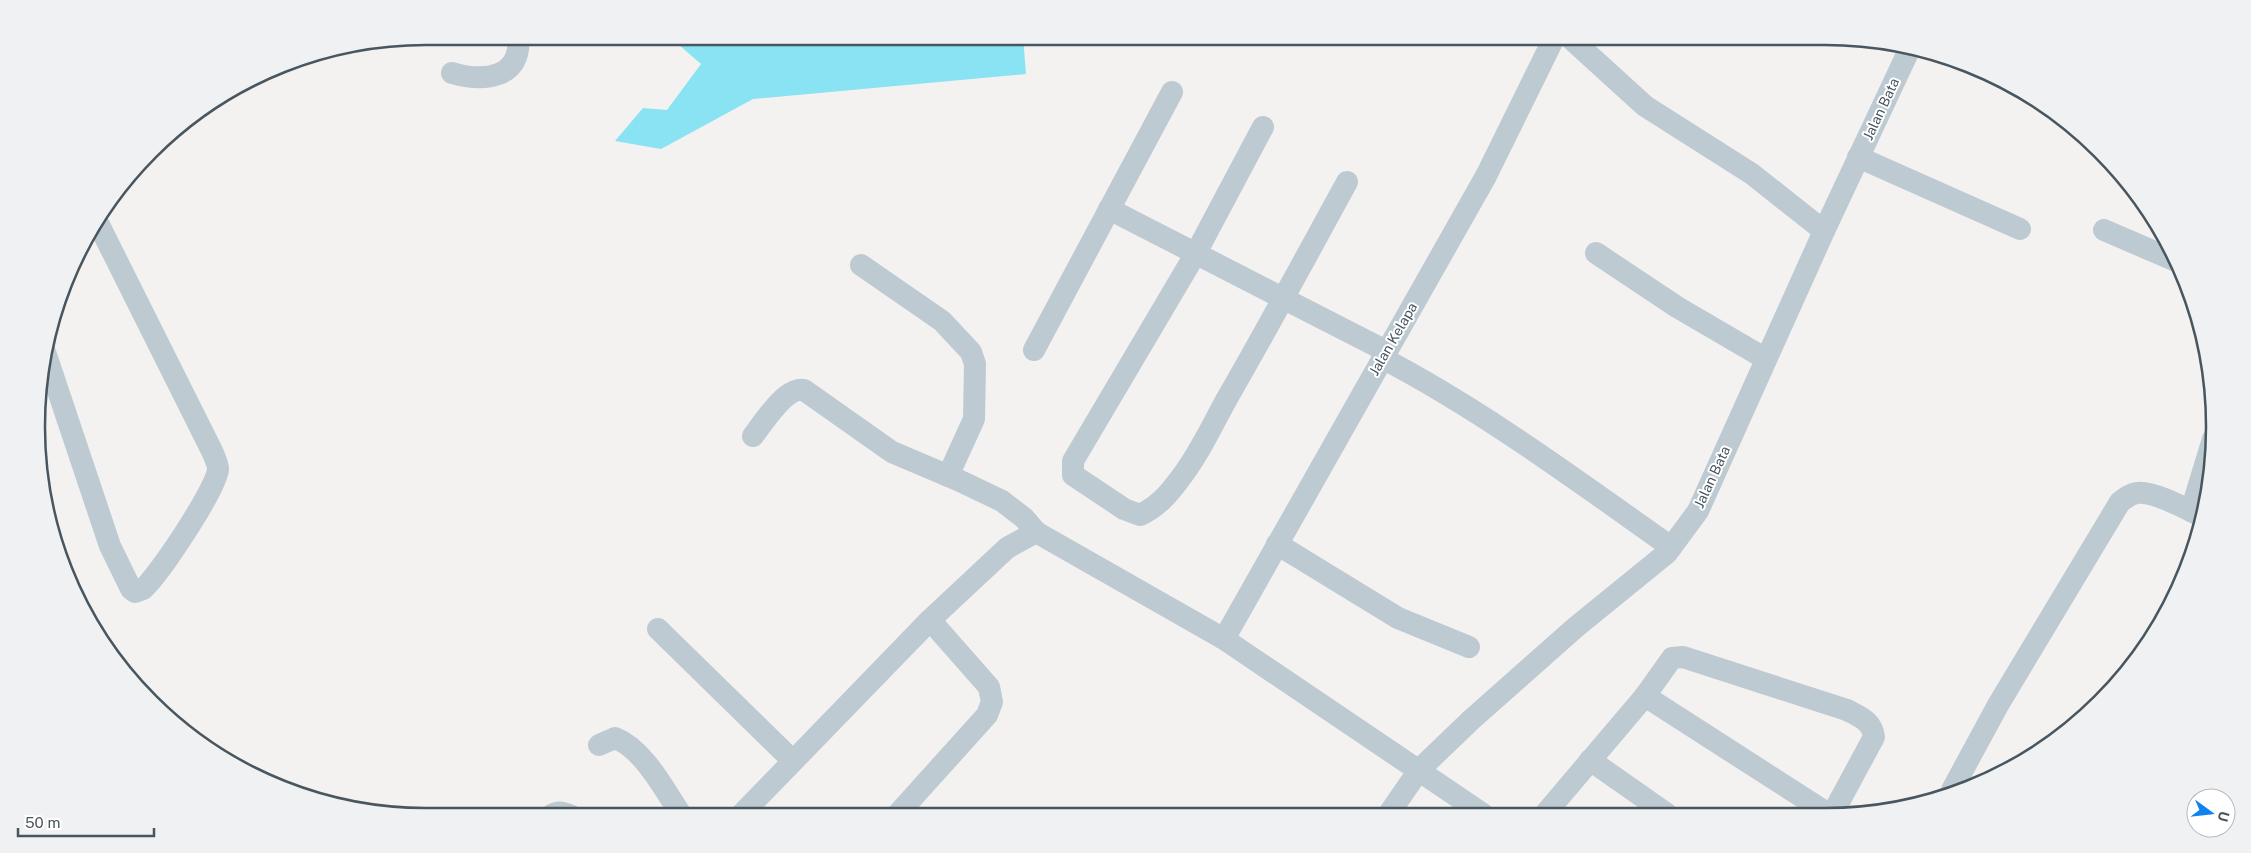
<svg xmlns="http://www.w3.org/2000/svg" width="2251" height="853" font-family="'Public Sans',sans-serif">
<rect width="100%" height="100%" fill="#f4f1f1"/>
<path fill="#89e3f2" d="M689,36h334l3,38 -273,25 -92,50 -46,-8 28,-33 24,2 34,-46 -22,-19z"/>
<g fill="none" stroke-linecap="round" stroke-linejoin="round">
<g stroke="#becad1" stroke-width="22">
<path d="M1568,36l77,70 107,68 72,57"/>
<path d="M452,73c31,9 71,6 66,-37"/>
<path d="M1263,127l-67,126 -123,208v14l51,34 16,6c17,-8 28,-20 39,-35 20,-25 34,-57 50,-85 41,-71 79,-142 118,-213"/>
<path d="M1858,157l162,72"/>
<path d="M1109,209l277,142"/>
<path d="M2104,230l72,31"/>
<path d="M1596,253l81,54 89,52"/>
<path d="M861,265l81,56 29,31 4,12 -1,55 -26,57"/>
<path d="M1034,350l138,-258"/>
<path d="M45,352l65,194 21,43 4,3 8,-3c16,-14 74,-101 75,-120 0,-5 -4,-13 -6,-18l-115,-230"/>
<path d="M1382,358c100,52 197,124 289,189"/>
<path d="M753,436c10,-13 33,-50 51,-46l88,62 66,28 44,21 22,17 12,14"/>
<path d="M2191,511l22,-72"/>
<path d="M1277,544l121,74 71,29"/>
<path d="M658,629l135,132"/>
<path d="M1224,639l262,-463 69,-140"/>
<path d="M1645,696l182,117"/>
<path d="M599,745l16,-7c29,11 50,53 67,78"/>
<path d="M1590,760l77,54"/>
<path d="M1952,790l46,-85 122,-203c5,-4 10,-8 17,-9 15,-3 52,17 66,24"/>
<path d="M1545,814l100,-118 27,-38 11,-1 164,53c13,7 25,11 27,27l-41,76"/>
<path d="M1388,815l31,-45 52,-50 105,-93 91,-74 31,-42 126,-280 86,-183"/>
<path d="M550,816c8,-5 13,-4 22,0"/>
<path d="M740,816l190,-196 77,-72 29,-16 188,107 259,175"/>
<path d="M896,816l91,-101 5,-13 -3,-15 -59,-67"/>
</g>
</g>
<g text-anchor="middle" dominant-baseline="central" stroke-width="4" stroke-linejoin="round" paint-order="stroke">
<g font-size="14" fill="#485660" stroke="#fff">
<text transform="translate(1881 109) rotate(-65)">Jalan Bata</text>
<text transform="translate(1393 339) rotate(-60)">Jalan Kelapa</text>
<text transform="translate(1712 477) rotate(-65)">Jalan Bata</text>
</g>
</g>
<path d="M0 0H2251V853H0ZM426 45H1825A381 381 0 0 1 2206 426V427A381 381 0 0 1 1825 808H426A381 381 0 0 1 45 427V426A381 381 0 0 1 426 45Z" fill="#f0f1f2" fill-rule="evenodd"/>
<path fill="none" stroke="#485660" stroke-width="2.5" d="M426 45H1825A381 381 0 0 1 2206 426V427A381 381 0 0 1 1825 808H426A381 381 0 0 1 45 427V426A381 381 0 0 1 426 45Z"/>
<g transform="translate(2211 813) rotate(105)"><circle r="24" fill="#ffffff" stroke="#b6bbbf"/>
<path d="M0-4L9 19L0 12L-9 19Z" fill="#0f81f0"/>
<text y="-8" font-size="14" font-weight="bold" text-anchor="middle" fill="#485660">U</text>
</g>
<path d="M18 828v8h136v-8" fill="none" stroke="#485660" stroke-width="2.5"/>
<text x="25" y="828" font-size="15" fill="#485660" stroke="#ffffff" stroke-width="4" paint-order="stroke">50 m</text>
</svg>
